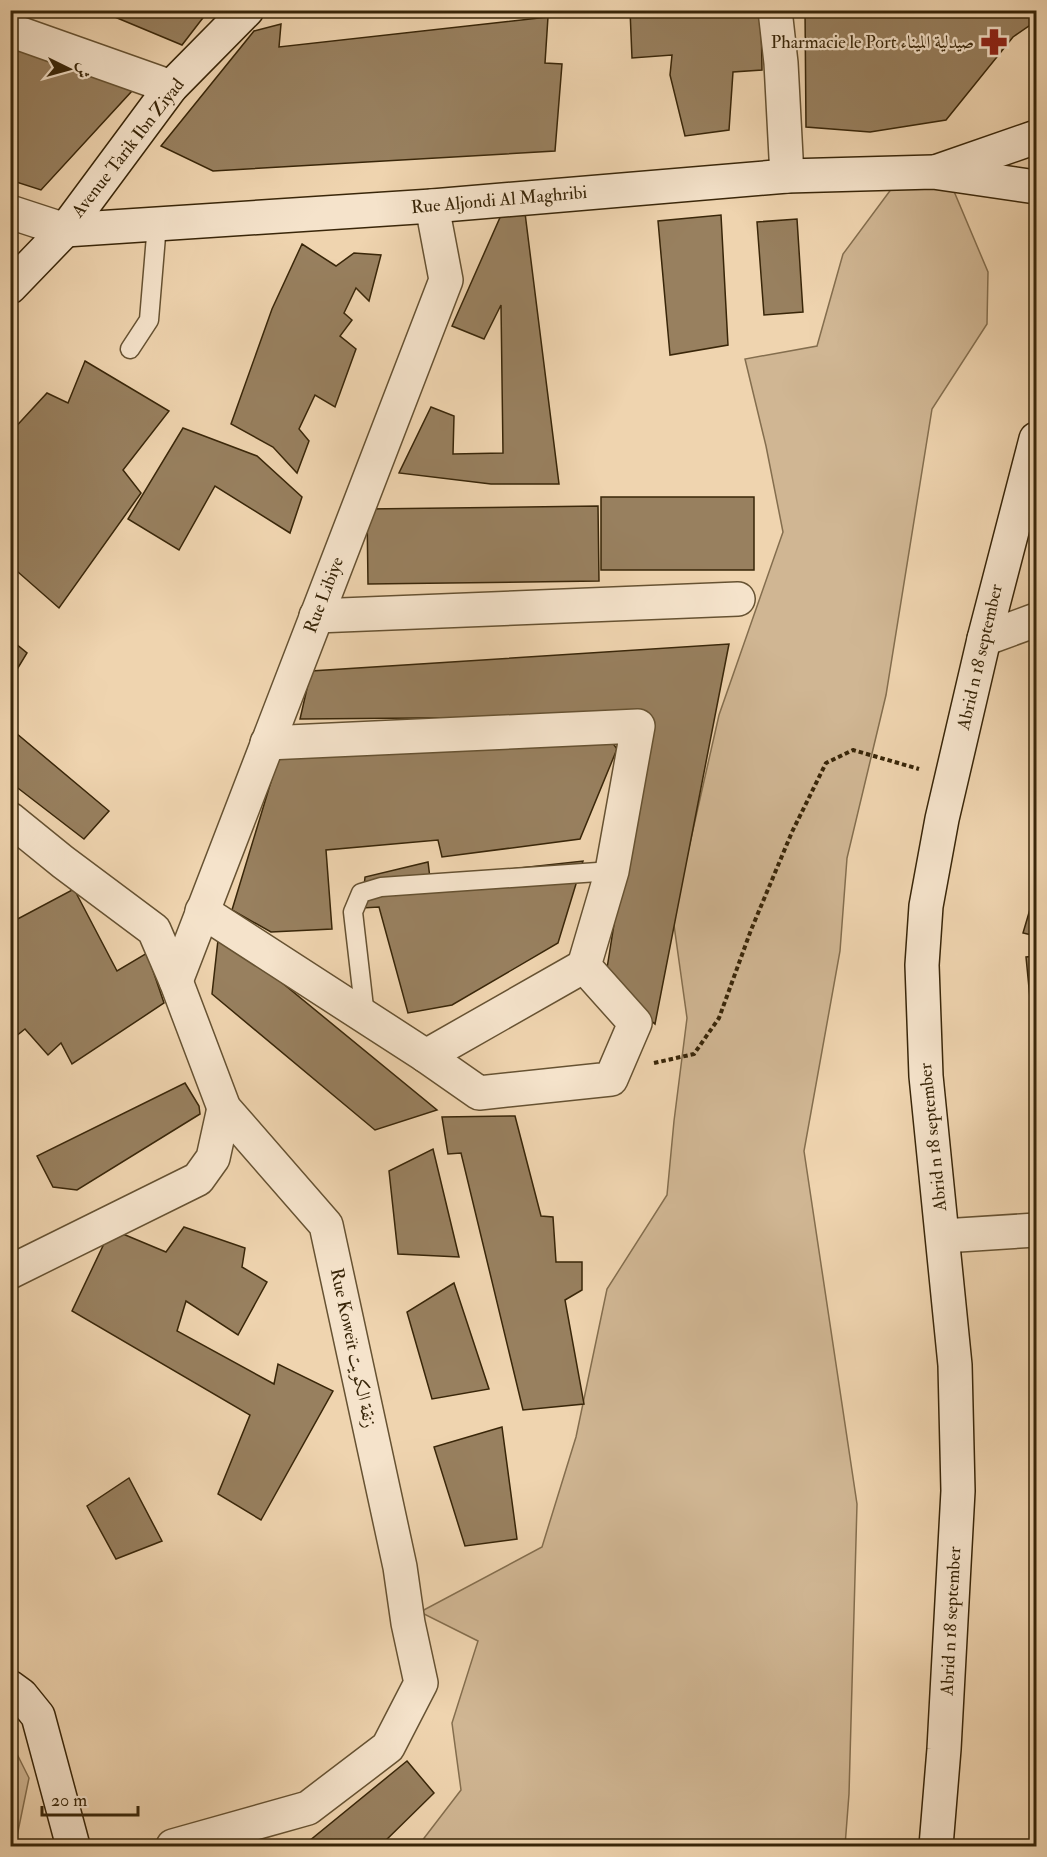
<svg xmlns="http://www.w3.org/2000/svg" width="1047" height="1857" font-family="'IM FELL Double Pica',Amiri,serif">
<rect width="100%" height="100%" fill="#efd4af"/>
<filter id="stains"><feTurbulence type="fractalNoise" baseFrequency=".00333" numOctaves="4"/><feColorMatrix values="0 0 0 0 .2 0 0 0 0 .09 0 0 0 0 .02 0 0 0 .5 -.17"/></filter>
<radialGradient id="worn" r=".72"><stop offset=".6" stop-color="#630" stop-opacity="0"/><stop offset="1" stop-color="#630" stop-opacity=".3"/></radialGradient>
<g fill="#d0b693" stroke="#846e4e" stroke-width="1.5">
<path d="M892,188l61,1 35,83 -1,52 -55,85 -46,286 -39,163 -7,93 -36,200 53,353 -8,290 -4,52h-427l43,-56 -9,-67 26,-82 -58,-29 122,-65 34,-110 31,-148 60,-94 7,-74 13,-103 -14,-100 46,-203 64,-183 -17,-86 -21,-87 72,-13 26,-92z"/>
<path d="M11,1742l18,36 -14,68h-5z"/>
</g>
<g fill="#98805f" stroke="#392609" stroke-width="1.5">
<path d="M98,10h111l-27,35z"/>
<path d="M630,10h131l1,60 -29,2 -4,58 -44,6 -15,-61 2,-20 -40,3z"/>
<path d="M805,10h89l4,3 3,-3h135v11l-23,16 -67,83 -76,12 -64,-5z"/>
<path d="M548,17l-3,46 17,1 -7,87 -342,20 -52,-25 93,-115 27,-7 -2,23z"/>
<path d="M10,33l133,46 -102,111 -31,-10z"/>
<path d="M502,213h23l34,271h-68l-92,-11 32,-66 23,9 -1,38 50,-1 -2,-148 -17,34 -32,-13z"/>
<path d="M721,215l7,130 -58,10 -12,-134z"/>
<path d="M797,219l6,93 -39,3 -7,-93z"/>
<path d="M302,244l34,22 18,-13 27,2 -12,46 -13,-13 -12,25 8,7 -12,16 16,13 -21,58 -20,-12 -16,34 10,12 -12,32 -24,-26 -42,-23 41,-115z"/>
<path d="M85,361l84,50 -46,59 18,23 -82,115 -49,-43v-132l37,-40 21,10z"/>
<path d="M183,428l74,28 45,41 -12,36 -75,-47 -36,64 -51,-31z"/>
<rect x="601" y="497" width="153" height="73"/>
<path d="M598,506l1,75 -231,3 -1,-75z"/>
<path d="M10,639l17,14 -17,28z"/>
<path d="M729,644l-74,380 -50,-43 42,-265 -347,3 11,-48z"/>
<path d="M10,728l99,83 -25,28 -74,-57z"/>
<path d="M607,735l10,14 -37,90 -138,18 -4,-17 -112,10 6,79 -61,3 -39,-22 48,-158z"/>
<path d="M583,861l-25,82 -106,62 -44,8 -29,-106 -17,1 3,-31 63,-15 2,16z"/>
<path d="M74,889l43,82 30,-18 17,50 -92,61 -11,-21 -13,12 -23,-26 -15,12v-118z"/>
<path d="M1036,889v47l-13,-3z"/>
<path d="M219,931l218,179 -62,20 -163,-136z"/>
<path d="M1036,956v104l-10,-103z"/>
<path d="M185,1083l14,23 1,8 -123,76 -24,-3 -16,-31z"/>
<path d="M515,1116l26,100 12,1 3,45h26v28l-17,10 19,104 -61,6 -62,-257 -13,1 -6,-37z"/>
<path d="M433,1149l26,108 -61,-3 -9,-83z"/>
<path d="M184,1227l61,21 -3,19 25,15 -29,53 -52,-34 -9,30 97,53 4,-20 55,27 -72,129 -43,-26 32,-79 -178,-104 39,-82 55,23z"/>
<path d="M454,1283l35,106 -57,10 -25,-87z"/>
<path d="M502,1427l15,112 -52,7 -31,-99z"/>
<path d="M129,1478l33,63 -46,18 -29,-53z"/>
<path d="M407,1761l27,32 -54,53h-77z"/>
</g>
<g fill="none" stroke-linecap="round" stroke-linejoin="round">
<defs>
<g id="lane">
<path d="M130,349l19,-29 8,-96"/>
<path d="M365,1016l-12,-104 8,-19 20,-6 231,-16"/>
</g>
<g id="street">
<path d="M775,10l6,53 6,113"/>
<path d="M10,30l161,57"/>
<path d="M10,212l55,18"/>
<path d="M316,616l422,-17"/>
<path d="M984,639l52,-19"/>
<path d="M267,743l371,-17 -26,145 -28,95 51,57 -24,56 -132,14 -53,-37"/>
<path d="M10,819l53,43 91,68 22,51 48,127 102,117 74,342 8,56 13,60 -33,64 -80,61 -135,38"/>
<path d="M202,911l224,145 158,-90"/>
<path d="M176,981l270,-701 -14,-74"/>
<path d="M943,1236l93,-6"/>
<path d="M10,1272l188,-93 15,-21 11,-50"/>
</g>
<g id="secondary">
<path d="M938,171l98,-34"/>
<path d="M65,230l367,-24 355,-30 146,-4 103,15"/>
<path d="M10,287l55,-57 106,-143 76,-77"/>
<path d="M10,1687l11,8 17,21 35,130"/>
<path d="M936,1846l8,-97 14,-258 -3,-126 -29,-289 -4,-111 4,-59 16,-87 42,-180 52,-200"/>
</g>
</defs>
<use href="#lane" stroke="#665232" stroke-width="21"/>
<use href="#street" stroke="#665232" stroke-width="36"/>
<use href="#secondary" stroke="#392609" stroke-width="36"/>
<path stroke="#392609" stroke-width="4" stroke-dasharray="4.5 3" stroke-linecap="butt" d="M654,1063l40,-9 25,-36 32,-88 41,-98 34,-69 27,-13 66,19"/>
<use href="#lane" stroke="#f5e3cb" stroke-width="18"/>
<use href="#street" stroke="#f5e3cb" stroke-width="33"/>
<use href="#secondary" stroke="#f5e3cb" stroke-width="33"/>
</g>
<defs>
<symbol id="pharmacy-bare" viewBox="-9 -9 18 18"><path d="M-2-6h4v4h4v4h-4v4h-4v-4h-4v-4h4Z" fill="#8f2418" stroke="#f5e3cb" stroke-width="2.5" paint-order="stroke"/></symbol>
</defs>
<g fill-rule="evenodd">
<use href="#pharmacy-bare" x="975" y="23" width="38" height="38"/>
</g>
<g text-anchor="middle" dominant-baseline="central" stroke-width="4.5" stroke-linejoin="round" paint-order="stroke">
<g font-size="18" fill="#392609" stroke="#f5e3cb" text-anchor="end">
<text x="974" y="42">Pharmacie le Port صيدلية الميناء</text>
</g>
<g font-size="18" fill="#392609" stroke="#f5e3cb">
<text transform="translate(128 148) rotate(-52)">Avenue Tarik Ibn Ziyad</text>
<text transform="translate(499 200) rotate(-5)">Rue Aljondi Al Maghribi</text>
<text transform="translate(324 595) rotate(-69)">Rue Libiye</text>
<text transform="translate(980 657) rotate(-77)">Abrid n 18 september</text>
<text transform="translate(933 1137) rotate(-96)">Abrid n 18 september</text>
<text transform="translate(353 1348) rotate(78)">Rue Koweït زنقة الكويت</text>
<text transform="translate(951 1621) rotate(-87)">Abrid n 18 september</text>
</g>
</g>
<rect width="1047" height="1857" fill="none" stroke="#efd4af" stroke-width="36"/>
<rect x="12" y="12" width="1023" height="1833" fill="none" stroke="#392609" stroke-width="3"/>
<rect x="18" y="18" width="1011" height="1821" fill="none" stroke="#392609" stroke-width="1.5"/>
<g transform="translate(69 69) rotate(95)" stroke="#f5e3cb" stroke-width="4.5" paint-order="stroke">
<path d="M0-4.5L10 22L0 15L-10 22Z" fill="#392609"/>
<text y="-9" font-size="16" font-weight="bold" text-anchor="middle" fill="#392609">ش</text>
</g>
<path d="M42 1806v9h96v-9" fill="none" stroke="#392609" stroke-width="3"/>
<text x="51" y="1806" font-size="18" fill="#392609" stroke="#f5e3cb" stroke-width="4.5" paint-order="stroke">20 m</text>
<rect width="100%" height="100%" filter="url(#stains)"/>
<rect width="100%" height="100%" fill="url(#worn)"/>
</svg>
